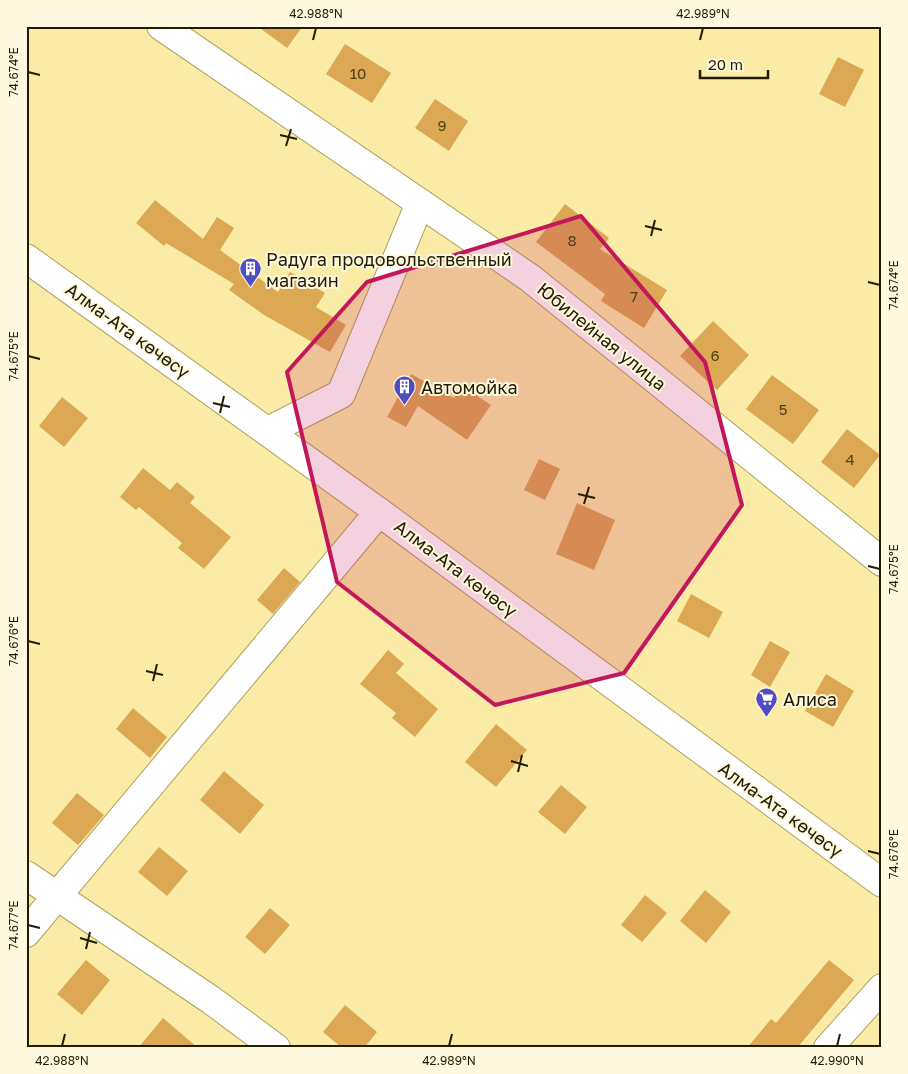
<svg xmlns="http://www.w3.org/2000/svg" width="908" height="1074" font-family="'Golos Text',sans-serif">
<rect width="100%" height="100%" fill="#faeca7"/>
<g fill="#dca853">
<path d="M257,26h46l-16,22z"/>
<path d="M345,44l46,29 -19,30 -46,-29z"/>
<path d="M838,57l26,13 -19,37 -26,-13z"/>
<path d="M435,99l33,22 -19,30 -34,-23z"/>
<path d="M155,200l48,39 14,-22 17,11 -14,22 58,42 12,-20 35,21 -9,14 30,18 -16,27 -66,-37 -35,-25 5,-6 -68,-41 -2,3 -28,-23z"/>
<path d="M565,204l44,34 -9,11 67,41 -23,38 -43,-27 4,-7 -69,-52z"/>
<path d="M713,321l36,34 -32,35 -37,-34z"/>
<path d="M411,374l43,24 8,-12 29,19 -24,35 -49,-34 -12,21 -19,-10z"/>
<path d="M772,375l47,35 -26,34 -47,-35z"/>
<path d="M62,397l26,21 -24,29 -25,-21z"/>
<path d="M847,429l33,26 -26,33 -33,-26z"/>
<path d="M539,459l21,10 -15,31 -21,-10z"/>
<path d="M143,468l27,22 7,-8 18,15 -5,6 41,34 -27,32 -26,-21 4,-5 -43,-36 -3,3 -16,-13z"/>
<path d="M577,503l38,17 -21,50 -38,-16z"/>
<path d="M284,568l16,14 -27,32 -16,-14z"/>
<path d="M691,594l32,18 -14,26 -32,-17z"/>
<path d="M770,641l20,11 -20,35 -19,-12z"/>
<path d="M388,650l16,14 -8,9 42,36 -23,28 -23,-19 4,-5 -36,-29z"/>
<path d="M826,674l28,17 -21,36 -28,-16z"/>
<path d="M133,708l34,29 -17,21 -34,-29z"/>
<path d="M496,724l31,26 -31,37 -31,-25z"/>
<path d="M224,771l40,34 -24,29 -40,-34z"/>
<path d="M561,785l26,22 -22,27 -27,-22z"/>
<path d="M77,793l27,22 -26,30 -26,-22z"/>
<path d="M159,847l29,24 -21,25 -29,-24z"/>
<path d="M705,890l26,22 -25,31 -26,-22z"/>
<path d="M645,895l22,18 -25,29 -21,-17z"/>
<path d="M270,908l20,17 -25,29 -20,-17z"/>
<path d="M86,960l24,20 -28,35 -25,-21z"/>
<path d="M829,960l25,20 -57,68h-50l24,-29 5,4z"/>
<path d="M345,1005l32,27 -13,16h-22l-19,-16z"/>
<path d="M163,1018l35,30h-60z"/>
</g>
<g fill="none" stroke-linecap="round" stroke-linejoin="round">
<defs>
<g id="minor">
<path d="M161,26l369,252 352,284"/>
<path d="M268,431l73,-37 79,-191"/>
<path d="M26,875l185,125 65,48"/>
<path d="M26,933l353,-421"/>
<path d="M828,1048l54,-60"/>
</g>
<path id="highway" d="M26,258l353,254 503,371"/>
</defs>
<use href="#minor" stroke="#afa25f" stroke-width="30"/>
<use href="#highway" stroke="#afa25f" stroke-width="30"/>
<use href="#minor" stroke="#fff" stroke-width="28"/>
<use href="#highway" stroke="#fff" stroke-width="28"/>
</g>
<path fill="#c2185b" fill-opacity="0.2" stroke="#c2185b" stroke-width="4" stroke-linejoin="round" d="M581,216l124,146 37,143 -118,168 -129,32 -158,-123 -50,-210 80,-90z"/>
<path fill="none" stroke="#221d02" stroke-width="2" d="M313,40l3,-12M700,40l3,-12M28,72l12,3M280,135l17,4M286,146l5,-17M645,226l17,4M651,236l4,-16M868,282l12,3M28,356l12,3M213,403l17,4M220,413l4,-17M578,494l17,4M584,504l5,-17M868,566l12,3M28,641l12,3M146,671l17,4M153,681l4,-17M511,761l17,5M518,772l4,-17M868,851l12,3M28,925l12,3M80,938l17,5M86,949l4,-17M62,1046l3,-12M449,1046l3,-12M837,1046l3,-12"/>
<defs>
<symbol id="building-pin" viewBox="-11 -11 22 30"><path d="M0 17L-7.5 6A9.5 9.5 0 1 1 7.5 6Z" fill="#4f4dc4" stroke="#fef9de"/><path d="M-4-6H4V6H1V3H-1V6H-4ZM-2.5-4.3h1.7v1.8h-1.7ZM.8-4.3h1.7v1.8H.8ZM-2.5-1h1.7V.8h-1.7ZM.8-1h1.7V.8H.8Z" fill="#fff"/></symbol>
<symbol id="supermarket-pin" viewBox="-11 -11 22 30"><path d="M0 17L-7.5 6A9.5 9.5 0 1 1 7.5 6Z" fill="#4f4dc4" stroke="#fef9de"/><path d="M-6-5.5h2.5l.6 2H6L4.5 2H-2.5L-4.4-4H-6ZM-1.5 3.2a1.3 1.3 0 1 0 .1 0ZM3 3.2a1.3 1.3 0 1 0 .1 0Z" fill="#fff"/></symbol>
</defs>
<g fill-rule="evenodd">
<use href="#building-pin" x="238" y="256" width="25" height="34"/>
<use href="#building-pin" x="392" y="374" width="25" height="34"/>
<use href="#supermarket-pin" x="754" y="686" width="25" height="34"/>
</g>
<g text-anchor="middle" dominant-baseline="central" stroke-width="4" stroke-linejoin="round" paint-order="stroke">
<g font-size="15" fill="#504016">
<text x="358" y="73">10</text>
<text x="442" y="125">9</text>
<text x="572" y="240">8</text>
<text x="634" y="296">7</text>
<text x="715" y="355">6</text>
<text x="783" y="409">5</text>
<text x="850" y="459">4</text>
</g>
<g font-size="18" fill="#221d02" stroke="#fef9de" text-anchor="start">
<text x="266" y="259">Радуга продовольственный<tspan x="266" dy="21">магазин</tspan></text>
<text x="421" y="387">Автомойка</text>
<text x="783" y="699">Алиса</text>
</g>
<g font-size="18" fill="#221d02" stroke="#fef9de">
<text transform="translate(128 330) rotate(36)">Алма-Ата көчөсү</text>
<text transform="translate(602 336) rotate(39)">Юбилейная улица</text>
<text transform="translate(456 568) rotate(37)">Алма-Ата көчөсү</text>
<text transform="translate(781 809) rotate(36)">Алма-Ата көчөсү</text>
</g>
</g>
<rect width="908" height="1074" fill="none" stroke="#fef9de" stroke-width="55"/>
<path d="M700 70v8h68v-8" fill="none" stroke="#221d02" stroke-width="2.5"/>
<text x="708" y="70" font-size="15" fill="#221d02" stroke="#fef9de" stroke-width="4" paint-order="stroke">20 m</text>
<rect x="28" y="28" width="852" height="1018" fill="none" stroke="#221d02" stroke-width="2"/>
<g font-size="12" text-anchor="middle" fill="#221d02">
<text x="316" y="18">42.988°N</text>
<text x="703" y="18">42.989°N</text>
<text transform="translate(14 72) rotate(-90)" y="4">74.674°E</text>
<text transform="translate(894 285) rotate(-90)" y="4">74.674°E</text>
<text transform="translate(14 356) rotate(-90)" y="4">74.675°E</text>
<text transform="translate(894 569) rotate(-90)" y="4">74.675°E</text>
<text transform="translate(14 641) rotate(-90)" y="4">74.676°E</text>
<text transform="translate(894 854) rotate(-90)" y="4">74.676°E</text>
<text transform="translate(14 925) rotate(-90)" y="4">74.677°E</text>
<text x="62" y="1065">42.988°N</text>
<text x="449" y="1065">42.989°N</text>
<text x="837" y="1065">42.990°N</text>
</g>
</svg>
